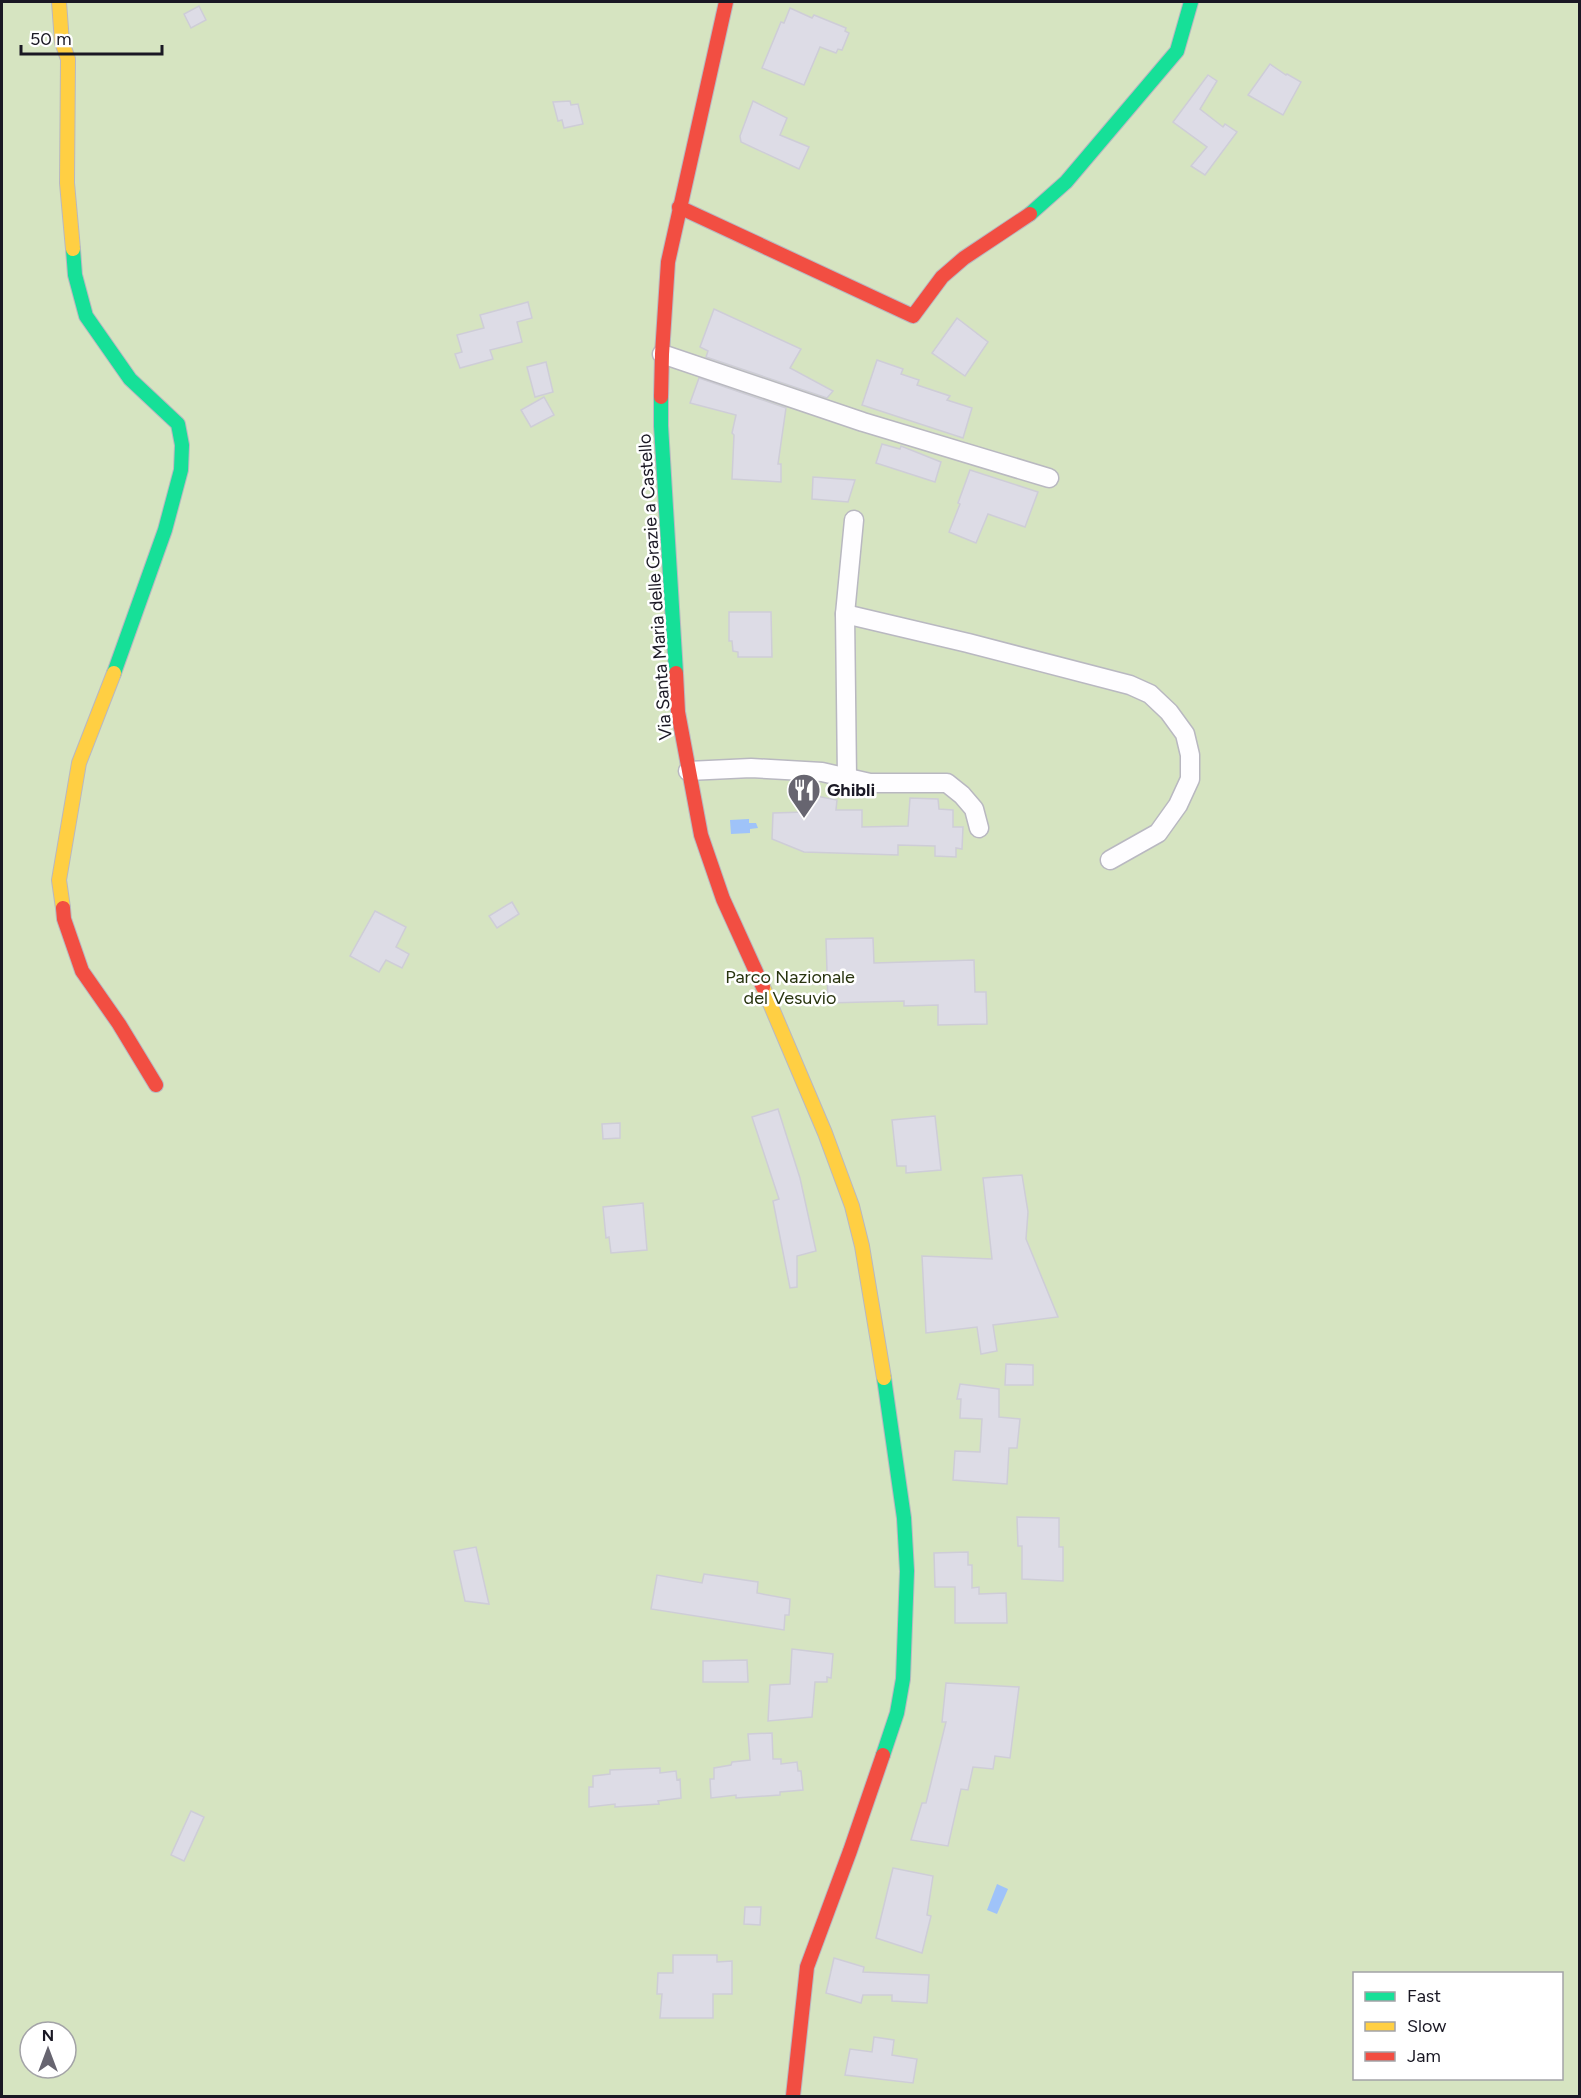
<svg xmlns="http://www.w3.org/2000/svg" width="1581" height="2098" font-family="Figtree,sans-serif">
<rect width="100%" height="100%" fill="#f5f4fc"/>
<path fill="#d6e4c1" fill-rule="evenodd" d="M2,2h1577v2094h-1577zM1354,1974h208v104h-208zM30,2032h36v36h-36z"/>
<g fill="#9fc3f9">
<path d="M749,819v4h7l2,5 -8,1v4l-19,1 -1,-14z"/>
<path d="M997,1884l11,5 -11,25 -10,-4z"/>
</g>
<g fill="#dddce6" stroke="#cecdd7" stroke-width="1.5">
<path d="M199,6l7,14 -15,8 -7,-14z"/>
<path d="M790,8l22,10 2,-3 32,13 -1,3 4,2 -7,17 -4,-1 -2,4 -16,-6 -16,38 -42,-17 19,-46 3,1z"/>
<path d="M1270,64l16,11 1,-1 14,8 -18,33 -35,-20z"/>
<path d="M1208,75l9,6 -17,28 23,18 2,-3 12,8 -32,43 -14,-9 16,-19 -34,-25z"/>
<path d="M570,101l1,4 7,-1 5,20 -19,4 -2,-8 -4,1 -5,-19z"/>
<path d="M753,101l34,17 -7,17 29,12 -10,22 -58,-27 -1,-6z"/>
<path d="M528,302l4,16 -15,4 5,20 -32,8 3,9 -33,9 -5,-14 7,-2 -5,-17 27,-7 -4,-13z"/>
<path d="M714,309l87,40 -11,19 43,23 -6,7 -121,-41 2,-6 -8,-4z"/>
<path d="M957,318l31,24 -23,34 -33,-23z"/>
<path d="M877,360l26,9 -2,5 18,6 -2,5 33,11 -3,4 25,8 -9,30 -101,-33z"/>
<path d="M546,362l7,30 -18,5 -8,-30z"/>
<path d="M699,378l87,30 -8,56h3v18l-49,-3 2,-44 -2,-2 4,-18 -46,-12z"/>
<path d="M544,397l10,18 -23,12 -10,-17z"/>
<path d="M882,444l18,5 1,-3 40,16 -6,20 -59,-19z"/>
<path d="M970,470l68,22 -13,35 -37,-13 -12,29 -27,-11 11,-28 -2,-1z"/>
<path d="M813,477l42,3 -7,22 -36,-3z"/>
<path d="M729,612h42l1,45h-34v-5l-5,-1 -1,-10h-3z"/>
<path d="M806,794l31,6 -1,10h26v17l46,-1 2,-28 28,1 1,10 14,1v17h10l-1,22 -6,-1v9l-21,-1v-10l-37,-1v10l-94,-3 -32,-13 1,-26 32,-1z"/>
<path d="M512,902l7,12 -22,14 -8,-12z"/>
<path d="M375,911l31,16 -10,20 13,7 -7,14 -16,-8 -7,12 -29,-16z"/>
<path d="M873,938l1,25 100,-3 1,32h11l1,32 -49,1v-20l-34,1v-5l-76,2 -2,-64z"/>
<path d="M778,1109l22,69 16,73 -19,5v31l-7,1 -17,-87 6,-2 -27,-82z"/>
<path d="M935,1116l6,54 -35,3v-7h-9l-5,-46z"/>
<path d="M620,1123v15l-17,1 -1,-15z"/>
<path d="M1022,1175l6,37 -2,27 32,78 -65,8 4,26 -16,3 -4,-27 -51,6 -4,-77 70,3 -9,-81z"/>
<path d="M643,1203l4,47 -36,3 -2,-16 -3,1 -3,-31z"/>
<path d="M1006,1364l27,1v20h-28z"/>
<path d="M960,1384l39,5v28l21,2 -3,29h-8l-2,36 -54,-4 2,-29 25,1 2,-33 -22,-1 1,-19h-4z"/>
<path d="M1017,1517l42,1v29h4v34l-41,-2v-33h-4z"/>
<path d="M476,1547l13,57 -24,-3 -11,-50z"/>
<path d="M968,1552v13h4v23l7,-1v7l27,-1 1,30h-52v-36h-20l-1,-34z"/>
<path d="M704,1574l54,8 -1,11 33,6 -1,16h-4l-1,15 -133,-21 6,-34 45,8z"/>
<path d="M792,1649l41,5 -2,24 -4,-1v5h-12l-3,35 -44,4 2,-36 20,-1z"/>
<path d="M747,1660l1,22h-45v-21z"/>
<path d="M946,1683l73,4 -9,71 -15,-2 -2,13 -20,-2 -5,23 -7,-1 -13,57 -37,-6 11,-37h4l20,-81h-4z"/>
<path d="M772,1733l1,26h8v5l16,-2 1,9h3l2,19 -23,2v3l-44,3v-3l-25,3 -1,-19h4v-11l17,-3 1,-3 18,-2 -2,-26z"/>
<path d="M660,1768v5l16,-2 1,9 3,-1 1,19 -23,3 1,3 -44,3v-3l-26,3v-20h4v-11l17,-2v-4z"/>
<path d="M191,1811l13,6 -20,44 -13,-6z"/>
<path d="M893,1868l40,8 -6,39 4,1 -9,37 -46,-15z"/>
<path d="M745,1907h16l-1,18 -16,-1z"/>
<path d="M673,1955h44v7l15,-1v33h-19v24h-53l2,-24h-5l1,-21h15z"/>
<path d="M834,1958l30,9 -1,5 66,3 -2,28 -35,-2v-6h-29l-2,8 -35,-10z"/>
<path d="M874,2037l20,3 -2,15 25,4 -4,24 -68,-8 5,-26 22,3z"/>
</g>
<g fill="none" stroke-linecap="round" stroke-linejoin="round">
<defs>
<g id="street">
<path d="M662,354l201,68 186,56"/>
<path d="M845,614l123,29 162,42 20,9 19,18 16,22 5,21v24l-12,26 -20,28 -48,27"/>
<path d="M688,771l63,-3 71,4 48,11h77l15,12 12,14 5,19"/>
<path d="M847,778l-2,-164 9,-94"/>
</g>
<g id="fast">
<path d="M1030,214l36,-32 111,-131 14,-49"/>
<path d="M73,249l2,26 11,41 44,63 48,45 4,21 -1,25 -16,60 -51,143"/>
<path d="M661,397v29l15,247"/>
<path d="M883,1755l14,-42 6,-34 4,-108 -3,-53 -20,-140"/>
</g>
<g id="slow">
<path d="M59,2l3,40 6,17 -1,124 6,66"/>
<path d="M63,908l-4,-28 20,-117 35,-90"/>
<path d="M763,987l62,146 27,73 10,40 22,132"/>
</g>
<g id="jam">
<path d="M679,207l234,109 29,-39 22,-19 66,-44"/>
<path d="M661,397l1,-43 6,-92 58,-260"/>
<path d="M676,673l2,39 23,123 22,64 40,88"/>
<path d="M63,908l1,11 18,52 37,53 37,61"/>
<path d="M793,2096l14,-129 43,-116 33,-96"/>
</g>
</defs>
<use href="#street" stroke="#b9b8c1" stroke-width="21"/>
<use href="#fast" stroke="#b9b8c1" stroke-width="16"/>
<use href="#slow" stroke="#b9b8c1" stroke-width="16"/>
<use href="#jam" stroke="#b9b8c1" stroke-width="16"/>
<use href="#street" stroke="#fefdff" stroke-width="18"/>
<use href="#fast" stroke="#16e098" stroke-width="14"/>
<use href="#slow" stroke="#ffcf43" stroke-width="14"/>
<use href="#jam" stroke="#f24e42" stroke-width="14"/>
</g>
<defs>
<symbol id="restaurant-pin" viewBox="-11 -11 22 30"><path d="M0 17L-7.5 6A9.5 9.5 0 1 1 7.5 6Z" fill="#676570" stroke="#fff"/><path d="M-5-6h1v4h1v-4h1v4h1v-4h1v5L-1.5 .5V6h-2V.5L-5-1ZM5-6V6H3V1.5H1.5Q1.5-4 5-6Z" fill="#fff"/></symbol>
</defs>
<g fill-rule="evenodd">
<use href="#restaurant-pin" x="785" y="771" width="38" height="52"/>
</g>
<g text-anchor="middle" dominant-baseline="central" stroke-width="5" stroke-linejoin="round" paint-order="stroke">
<g font-size="18" fill="#1a1824" stroke="#fff">
<text transform="translate(655 587) rotate(-94)">Via Santa Maria delle Grazie a Castello</text>
</g>
<g font-size="18" font-weight="bold" fill="#1a1824" stroke="#fff" text-anchor="start">
<text x="827" y="790">Ghibli</text>
</g>
<g font-size="18" fill="#28340f" stroke="#fff">
<text x="790" y="977">Parco Nazionale<tspan x="790" dy="21">del Vesuvio</tspan></text>
</g>
</g>
<rect width="1581" height="2098" fill="none" stroke="#1a1824" stroke-width="6"/>
<rect x="1353" y="1972" width="210" height="108" fill="#ffffff" stroke="#a3a3a7" stroke-width="1.5"/>
<rect x="1365" y="1992" width="30" height="9" fill="#16e098" stroke="#a3a3a7" stroke-width="1.5"/>
<text x="1407" y="2002" font-size="18" fill="#1a1824">Fast</text>
<rect x="1365" y="2022" width="30" height="9" fill="#ffcf43" stroke="#a3a3a7" stroke-width="1.5"/>
<text x="1407" y="2032" font-size="18" fill="#1a1824">Slow</text>
<rect x="1365" y="2052" width="30" height="9" fill="#f24e42" stroke="#a3a3a7" stroke-width="1.5"/>
<text x="1407" y="2062" font-size="18" fill="#1a1824">Jam</text>
<g transform="translate(48 2050)"><circle r="28" fill="#ffffff" stroke="#a3a3a7" stroke-width="1.5"/>
<path d="M0-4.5L10 22L0 15L-10 22Z" fill="#676570"/>
<text y="-9" font-size="16" font-weight="bold" text-anchor="middle" fill="#1a1824">N</text>
</g>
<path d="M21 45v9h141v-9" fill="none" stroke="#1a1824" stroke-width="3"/>
<text x="30" y="45" font-size="18" fill="#1a1824" stroke="#ffffff" stroke-width="4.5" paint-order="stroke">50 m</text>
</svg>
